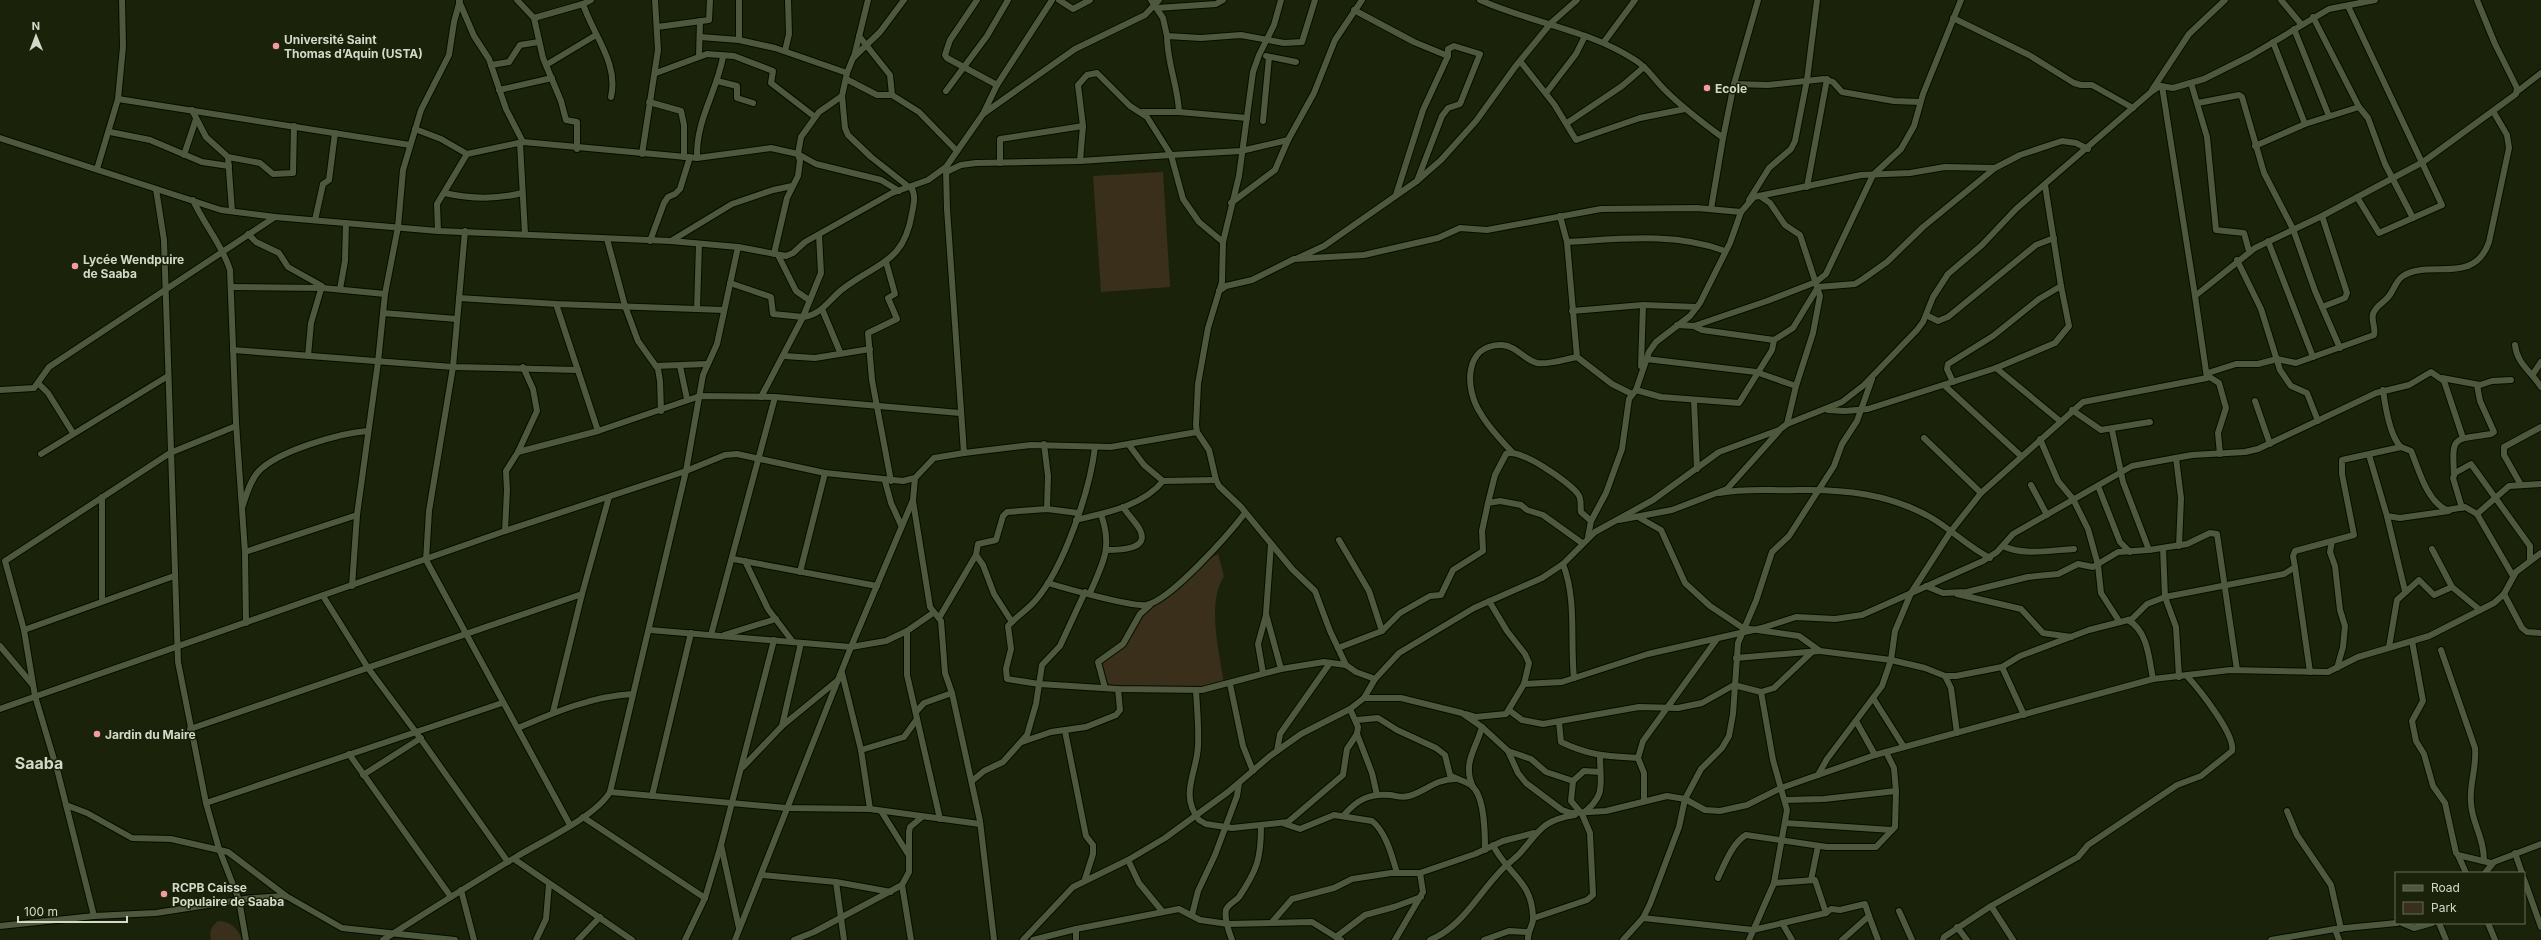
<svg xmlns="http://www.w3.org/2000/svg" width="2541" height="940" font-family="Inter,sans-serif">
<rect width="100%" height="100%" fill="#1a230a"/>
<g fill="#3a2f1a">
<path d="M1163,172l7,115 -69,5 -8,-116z"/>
<path d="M1218,554l6,22c-18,28 -4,77 0,109l-22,7 -95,-4 -9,-31 30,-18 10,-21 65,-56z"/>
<path d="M218,921c12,0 21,8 24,19h-31c-2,-9 0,-13 7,-19z"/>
</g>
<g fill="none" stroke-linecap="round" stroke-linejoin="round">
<defs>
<g id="minor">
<path d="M517,0l17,18 9,40 18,43 5,19 11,2v27"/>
<path d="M591,0l-8,4c10,31 36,59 28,93"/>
<path d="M739,0v40"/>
<path d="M904,0l-24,32 -27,26 -6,15 -5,23 3,32 3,7 23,22 38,30"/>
<path d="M977,0l-27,40 -5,15 2,3 50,27"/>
<path d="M1059,0l14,9 17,-9"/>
<path d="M1151,0l12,18 4,18 34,2 40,-3 43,8 18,-1 13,-42"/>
<path d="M1281,0l-7,25 -15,30 -6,17 -14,104 -16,66 -1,40 -14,46 -10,56 -2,41 1,7 12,18 7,30 3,6 22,21 51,62 23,22 15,40 16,34 10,7 19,7"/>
<path d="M1480,0c51,23 107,29 155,60 12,7 18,18 28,28 18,19 39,34 60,50l-12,71"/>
<path d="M2281,0l20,24"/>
<path d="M459,1l15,35 15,23 17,50 17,33"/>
<path d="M2348,6l94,199 -63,28 -22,-36"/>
<path d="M1157,8l59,-4 7,-4"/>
<path d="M1354,10l60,32 34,14 -25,54 -27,85"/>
<path d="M2313,17l46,90 9,11 17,46 28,54"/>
<path d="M534,18l49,-14"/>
<path d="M1953,18l76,37 45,28 7,2h11l41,23"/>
<path d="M657,27l52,-7 1,-20"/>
<path d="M2294,29l35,87"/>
<path d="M859,36l31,39 2,20"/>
<path d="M1167,36c0,27 11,50 12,76"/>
<path d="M700,37l39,3 36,8 72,25"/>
<path d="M1604,42l31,-42"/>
<path d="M2273,42l32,82"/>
<path d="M785,51l4,-17 -1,-34"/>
<path d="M699,56l1,-35"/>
<path d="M1266,56l30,6"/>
<path d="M854,57l14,-57"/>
<path d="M1520,61l34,43 22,36 64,-22 45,-9"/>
<path d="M491,65l18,-3 11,-17 19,-3"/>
<path d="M546,65l50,-30"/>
<path d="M656,73l51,-19 27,2 39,15 -2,12 44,34"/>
<path d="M846,79l31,16h15l27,17 38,39"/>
<path d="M717,81l20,5v12l16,5"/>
<path d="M2191,83l16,54 9,93 28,3 5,18"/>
<path d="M1734,84l24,-84"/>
<path d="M2162,86l33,210"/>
<path d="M499,90l53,-12"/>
<path d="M2152,90l37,-56 36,-34"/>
<path d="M946,91l41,-55 21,-36"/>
<path d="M2518,91l23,-18"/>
<path d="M1546,93l30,-39 9,-18"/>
<path d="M118,99l292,46"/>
<path d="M649,102l32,9 3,14v32"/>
<path d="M2198,103l41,-8 3,2 22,76 29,56 22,62 25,57"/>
<path d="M192,110l14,27 22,20 4,54"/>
<path d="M1142,112h37l68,6"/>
<path d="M983,114l92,-65 70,-34 14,-15"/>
<path d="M1263,121l6,-64"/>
<path d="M1567,123l55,-37 22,-19"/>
<path d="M1083,126l-5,-41 9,-10 10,-2 33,33 17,11 24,38 70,-4 47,-11"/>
<path d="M415,129l26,10 26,15 56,-12 174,16 74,-10 27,6 18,10 65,16 18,11"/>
<path d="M110,132l40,8 52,22 27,4"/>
<path d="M0,138l221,72 54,7 163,14 233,10 67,6 48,9 7,-3 12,-11 87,-49 36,-13 18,-13 37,-53 14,-29 55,-85"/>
<path d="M1723,138l11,-54 34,1 56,-6 9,3 9,10 52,9 26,1"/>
<path d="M520,143l5,91"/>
<path d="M2255,146l50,-22 54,-17"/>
<path d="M642,154l16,-104 -3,-50"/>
<path d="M184,155l12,-36"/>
<path d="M228,157l32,6 13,11 20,-1 1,-47"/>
<path d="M697,158c-1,-39 19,-64 26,-101"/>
<path d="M1000,163v-24l83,-13 -3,35"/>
<path d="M97,169l21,-70 5,-52 -1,-47"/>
<path d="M946,169l1,40 17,244"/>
<path d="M946,172l15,-7 15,-2 104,-2 91,-6 12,44 16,23 24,20"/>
<path d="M1417,181l25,-65 6,-8 12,-4 20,-50 -26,-8 -6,3v7"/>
<path d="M1807,187l20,-108"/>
<path d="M156,189l8,51 14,422 28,141 13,46 20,51 7,40"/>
<path d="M444,193c27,6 51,7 78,0"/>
<path d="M1760,196l10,7 15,22 15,10 20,61 -7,37 -17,53 -9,38"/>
<path d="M193,200c11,25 29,44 37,70l6,153 9,129 1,71"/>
<path d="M1749,200l20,-32 22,-19 4,-8 12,-61 10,-80"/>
<path d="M1231,203l44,-33 13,-30 26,-47 21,-53 27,-40"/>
<path d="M1560,216l7,26c53,-3 108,-10 158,9"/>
<path d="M2322,216l25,77 -2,5 -23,9"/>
<path d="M315,220l8,-36 6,-4 6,-47"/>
<path d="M438,231l-1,-27 30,-50"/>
<path d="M465,231l-12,136 -24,144 -3,49 144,265"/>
<path d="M248,234l8,8 23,11 9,14 34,19 -11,37 -3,33"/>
<path d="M607,239l18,67 13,35 20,28 2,12 1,30"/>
<path d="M650,241l14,-38 4,-6 7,-3 5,-5 10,-32"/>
<path d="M671,241l61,-37 41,-14 19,-4"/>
<path d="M2268,241l45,116"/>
<path d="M1567,242l10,115 35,27 20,10"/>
<path d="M774,254l13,-56 11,-22 2,-15 -2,-7 3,-17 18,-25 23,-16"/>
<path d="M778,255l18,36 13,9"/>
<path d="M1298,258l26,-12 93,-65 24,-21 35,-39 39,-54 36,-44 26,-23"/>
<path d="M2237,260l24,49 19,61 11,16 16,7 11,28"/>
<path d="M886,262l9,32 -7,4 9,21 -29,14 4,47 19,101"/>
<path d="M730,283l41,14 2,17 30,3 18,-44 -2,-38"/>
<path d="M231,287l92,1 62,6"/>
<path d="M340,289l5,-28 1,-38"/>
<path d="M1219,291l7,-5 26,-6 42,-21 70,-4 74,-17 22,-10 27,2 114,-21 96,-1 44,4 13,-15 107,-22 49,-2 35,-6 50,1 25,-13 42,-14 14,2 12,6"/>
<path d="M459,298l97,6 168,6"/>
<path d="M556,304l42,127"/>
<path d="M697,309l2,-65"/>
<path d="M822,309l18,43"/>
<path d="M1572,311l71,-6 54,2"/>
<path d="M383,313l73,6"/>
<path d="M1926,315l12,6 10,-4 88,-72 18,-7"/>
<path d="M1677,325l17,1 73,-25 49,-19 10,-8 47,-99 28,-26 13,-23 9,-32 38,-94"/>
<path d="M1774,340l19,-12 25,-41 37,-3 8,-5 24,-17 36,-35 72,-59"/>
<path d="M2515,345c2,19 16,26 26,42"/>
<path d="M233,350l220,17 125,3"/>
<path d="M784,356l31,2 55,-9"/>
<path d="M1646,359l110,13 40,14"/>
<path d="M656,366l50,-2"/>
<path d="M680,366l7,33"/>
<path d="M1641,366l2,-61"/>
<path d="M1996,368l64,53"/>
<path d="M2208,373l28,-9h22l19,-5 19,4 78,-28c2,-7 -3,-14 -1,-21 3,-9 11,-11 16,-18 5,-6 7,-16 14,-20 26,-17 71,10 86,-34l20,-94 -2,-13 -14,-24"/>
<path d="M2533,374l8,-12"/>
<path d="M2208,376l11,7 7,25 -8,25 2,21"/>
<path d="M2442,378l38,7 12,-4 19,-1"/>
<path d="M1953,382l-6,-13 1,-5 45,-28 46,-37 22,-13 -16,-101"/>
<path d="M38,383l10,10 25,40"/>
<path d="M1944,385l77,71"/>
<path d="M0,390l34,-2 15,-21 226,-150"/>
<path d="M1636,390l25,7 78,6 33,-53 2,-10 -72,-10 -8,-4"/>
<path d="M2383,390c2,15 7,47 18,57"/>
<path d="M761,397l42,-80c19,-2 26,-18 41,-29 34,-26 60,-25 68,-75 2,-10 4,-17 -1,-26"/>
<path d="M1694,400l3,69"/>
<path d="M2255,401l15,43"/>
<path d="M1828,410l17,1 23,-2 128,-41 59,-25 14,-17 -8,-40"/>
<path d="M2072,410l29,20 49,-8"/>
<path d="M2112,430l11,52 26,68 38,-6 23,-11 7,1 20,136"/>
<path d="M1924,438l57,55"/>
<path d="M2040,439l18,42 15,18 15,30 10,36 3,28 18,28"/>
<path d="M1044,444l4,32 -1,33"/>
<path d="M1129,445l15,20 19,16 53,-1"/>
<path d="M1095,447c-5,43 -31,121 -60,154 -8,9 -19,16 -27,25l3,23 -5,20 1,10 32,5 79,5 84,1 79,-21 43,-7 22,3"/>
<path d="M518,452l80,-21 102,-35 75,1 185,16"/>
<path d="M1512,452c-11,-12 -23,-24 -31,-38 -17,-25 -17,-70 21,-69 15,1 22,15 35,18 12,2 28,-4 40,-6"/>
<path d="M41,454l127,-78"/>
<path d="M2369,455l18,61 18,75"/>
<path d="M2176,458l5,40 -2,48"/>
<path d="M2454,475c-2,-40 -2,-35 37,-41l3,-2 -14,-31 -3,-16"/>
<path d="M885,481l6,22 10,22"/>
<path d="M2031,485l16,30"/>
<path d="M2521,485l-17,-30v-8l37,-20"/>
<path d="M2098,486l22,56 10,10"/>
<path d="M1719,493c27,-5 52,-2 79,-3 46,-1 91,4 132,27 21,12 38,30 60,41"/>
<path d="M913,501l17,106 11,14 4,52 7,20 28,128 14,119"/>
<path d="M1488,503l7,-28 11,-21c13,-7 63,28 72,40 4,5 2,12 3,18l10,9"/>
<path d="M242,508c4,-12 8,-27 16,-36 19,-21 82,-39 110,-41"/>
<path d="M2462,508l-9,-30 2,-5 16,-9 59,82v13"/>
<path d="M2477,514l32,-28 32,-2"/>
<path d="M2387,516l13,2 49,-7"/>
<path d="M1638,517l23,13 24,53 25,23 33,22 56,8 21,15 71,9 34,8 20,8h11l46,-9 18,-11 69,-26 43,-11 15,-15 18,-7 119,-23 11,-7 -2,-11 2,-5 59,-16 -12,-61v-14l59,-13 10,4c8,19 16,51 36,59l18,-3 12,7 36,62"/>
<path d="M1076,520c29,-7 67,-14 87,-39"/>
<path d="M1619,520l53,-10 55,-21 52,-58"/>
<path d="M505,531l2,-41 -1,-19 12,-19 19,-41 -4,-22 -10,-22"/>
<path d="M1588,537l3,-16 15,-28 16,-44 7,-50 7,-9 13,-38 7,-10 34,-26 10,-13 30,-60 11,-31"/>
<path d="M1339,540l30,51 13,40"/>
<path d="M2332,541l-2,11 5,14 5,44 5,16 -2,21 -6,21"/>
<path d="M1271,544l-5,70 15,55"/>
<path d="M2003,546c19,10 50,4 71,3"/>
<path d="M2163,548l2,49 11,30 3,50"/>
<path d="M2432,549l20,38 28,23"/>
<path d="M1107,550c11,0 43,0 33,-20 -4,-8 -12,-15 -17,-23"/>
<path d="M245,552l112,-37"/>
<path d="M733,559l144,27"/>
<path d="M745,561l23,48 25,33"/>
<path d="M1563,564c14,37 7,75 11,114"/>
<path d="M2295,567l15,105"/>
<path d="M800,572l25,-99"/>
<path d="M1048,583c16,5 84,24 98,22 24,-4 83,-71 99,-92"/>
<path d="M352,586l5,-71 21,-153 7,-68 13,-67 5,-57 18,-60 28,-55 5,-33 6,-22"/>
<path d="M1926,586l17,7 24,-1 61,-15 30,-3 20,-10 15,3 25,-15 31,-2"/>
<path d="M1090,593c13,-31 23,-44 11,-79"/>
<path d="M1957,594l64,15 22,24 28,4"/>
<path d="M2504,594l18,34 5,4 14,1"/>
<path d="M323,596l45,72 47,63 93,131"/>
<path d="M102,601v-104"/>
<path d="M939,618l37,-63"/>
<path d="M2128,620c20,11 21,39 25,59"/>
<path d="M1012,622l-18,-28 -11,-29 -7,-10 2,-11 18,-4 7,-24 4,-4 40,-3 31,4"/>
<path d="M24,630l150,-54"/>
<path d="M650,630l201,17 35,-6 21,-10 26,-18"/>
<path d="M907,631v44l33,144"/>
<path d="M711,635l64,-238"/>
<path d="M724,635l52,-16"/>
<path d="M2412,641l11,60 -11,20 4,20 8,13 9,32 12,17 11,50 2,2 33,8"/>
<path d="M0,646l32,38"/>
<path d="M2389,647l8,-47 22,-20 15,15 18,-8"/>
<path d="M1338,648l44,-17 18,-18 30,-17 11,-1 12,-25 30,-19 -1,-20 6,-28 12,-2 21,4 6,5 16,5 39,28"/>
<path d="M2441,650l34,98c2,19 -6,37 -4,55 1,21 13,33 13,58"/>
<path d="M1736,658l84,-7"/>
<path d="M2002,667l22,48"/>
<path d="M842,673l19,77 9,59"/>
<path d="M1263,673l-5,-29 8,-29"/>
<path d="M1945,676l6,12 6,45"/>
<path d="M1230,684l13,62 10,25"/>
<path d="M1524,684l38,-2 86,-28 114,-26 34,-11 39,2 27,-4 121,-54 14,-9 16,-18 119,-68 60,-11 53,-3 13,-3 118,-56 33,-8 22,-13 13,9 19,57"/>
<path d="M1105,688l-7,-26 25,-18 17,-30 10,-9"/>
<path d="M1196,690c1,19 3,38 2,56 -1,27 -19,48 1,74l7,4 26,4 56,-6 55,-47 4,-26 10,-15 1,-7 -8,-18"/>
<path d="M1761,692l13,-4 39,-37"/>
<path d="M1364,698h37l61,15 20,14 26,24 10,22 8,10 36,27 9,3 35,-2 61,-15 18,3 20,11 15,1 27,-6 34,-17 94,-33 278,-76 77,-9 98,2 30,-15 71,-21 65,-33 10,-9 12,-22 25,-19"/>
<path d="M1873,698l31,49"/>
<path d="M0,709l505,-178 181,-60 39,-16 12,-1 88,19 78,8 12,-3 19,-20 30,-5 67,-8 80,2 86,-15"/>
<path d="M1510,711l12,9 21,4 96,-17 39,1 24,-5 32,-18 27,7 12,68 14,50 -13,73 -25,57"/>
<path d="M553,712l29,-118 27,-97"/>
<path d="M916,712l8,-9 28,-10"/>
<path d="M1466,714l10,3 30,-3 18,-30 5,-21 -4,-9 -18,-23 -18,-30"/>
<path d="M1357,720l21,-2 19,12 39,18 9,7 5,20c7,5 16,6 22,11 13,11 13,48 13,64"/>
<path d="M1856,721l19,34"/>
<path d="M1559,722l2,20c29,14 46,14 77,16"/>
<path d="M782,726l19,-83"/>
<path d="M518,728c37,-16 75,-32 115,-34"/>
<path d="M190,729l392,-135"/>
<path d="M1065,731l21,105 7,9v9l-8,25"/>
<path d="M1357,734l15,39 5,22"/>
<path d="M1022,742l29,-10 35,-5 30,-12 4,-5 -2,-21"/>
<path d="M861,750l43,-13 13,-18"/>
<path d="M1277,751l3,-17 50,-71"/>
<path d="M1508,751l23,8 15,13 27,9 -2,20 11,13c25,-19 18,-29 18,-58"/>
<path d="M1886,752l8,16 2,23"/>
<path d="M349,754l102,143"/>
<path d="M743,767l39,-41 56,-46"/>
<path d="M363,775l58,-37"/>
<path d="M1818,775l9,-16 55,-73 9,-26 4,-29 16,-38 40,-62 30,-38 102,-91 124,-24 -12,-82 60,-48 67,-32 101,-54 93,-68 1,-6 -22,-44 -18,-44"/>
<path d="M972,781l12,-10 19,-9 24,-27 9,-31 6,-39 18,-19 25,-54"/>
<path d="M1573,781l11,-10 16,1"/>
<path d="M1473,787c-11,-24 3,-38 9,-60"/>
<path d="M610,792l176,16 84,1 110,15"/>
<path d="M652,796l39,-163"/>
<path d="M1644,801v-28l-6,-15 5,-17 74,-102"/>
<path d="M206,803l296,-100"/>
<path d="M66,805l21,8 45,25 39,1 57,13 58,44"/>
<path d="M881,811l27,43"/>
<path d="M2287,811l10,24 34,50 10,44"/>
<path d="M1344,815c13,-15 25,-22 46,-20 7,1 12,3 19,1 17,-5 27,-17 46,-17"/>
<path d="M583,817l122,81"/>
<path d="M1785,823l107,7"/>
<path d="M1285,824l15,5 34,-14 38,6c14,11 20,35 25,52"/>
<path d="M721,845l18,83"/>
<path d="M1493,845c13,28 39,35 40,72 1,8 -6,14 -5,23"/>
<path d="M2515,853l7,20"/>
<path d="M2458,855l8,18"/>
<path d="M514,859l118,81"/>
<path d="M1128,860l11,23 23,28"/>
<path d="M2485,873l9,-11 47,-18"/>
<path d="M761,875l75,7 55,10"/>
<path d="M1718,878c6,-13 15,-36 28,-43l81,12h49l19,-20 1,-36 -72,8 -39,1"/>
<path d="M2524,879l17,48"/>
<path d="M1811,880l7,-34"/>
<path d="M836,882l8,58"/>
<path d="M1774,883l41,-3 11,33 5,-4 9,1 25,-6 4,12 -27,24"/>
<path d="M461,890l13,50"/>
<path d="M1991,906l22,34"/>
<path d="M1899,911l13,29"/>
<path d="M1192,915l6,-24 17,-36 22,-59 2,-13"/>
<path d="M94,916l-36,-143 -23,-77 -11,-66 -19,-69 165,-108 66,-27"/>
<path d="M1869,916l9,24"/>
<path d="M1534,918l53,-18 6,-5 -3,-62 -8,-19"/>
<path d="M1643,918l110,12 73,-17"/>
<path d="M1272,922l20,-23 42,-11 18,-9 39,-6h29l55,-19 28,-13 31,-8"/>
<path d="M1782,923l10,17"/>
<path d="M2402,923l12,5 18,-5"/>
<path d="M2439,923l7,17"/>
<path d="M2488,923l7,17"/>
<path d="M0,926l94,-10 62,-3 96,-15 34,-2 56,32 113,12"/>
<path d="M1957,927l10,13"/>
<path d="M2335,929l4,11"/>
<path d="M1336,937l29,-22 29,-8 27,-10"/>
<path d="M383,940c44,-28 88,-56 133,-83 26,-16 79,-40 94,-65l76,-321 17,-96 14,-31 21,-97"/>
<path d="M536,940l10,-21 3,-35"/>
<path d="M578,940l22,-23"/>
<path d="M685,940l20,-42 16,-53 53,-205"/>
<path d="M735,940l116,-293 62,-147 2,-22"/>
<path d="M794,940l20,-8 88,-47"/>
<path d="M911,940l-9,-55 7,-13v-40l1,-5 12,-10"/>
<path d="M1023,940l50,-53 55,-27 37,-22 63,-46 42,-36 31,-22 49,-25 14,-11 11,-19 24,-26 75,-45 68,-30 21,-14 32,-32 58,-32 66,-48 60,-22 8,-6 55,-22 22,-17 53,-55 6,-8 10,-25 15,-23 34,-29 34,-36 135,-117 9,-6 13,2 31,-9 46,-23 79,-47 46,-9"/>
<path d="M1033,940l43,-11 103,-20 21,11 28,4 84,-2 29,18"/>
<path d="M1076,940v-11"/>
<path d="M1232,940c-3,-8 -8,-22 -6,-30 2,-6 10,-9 13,-13 18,-27 22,-38 22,-70"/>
<path d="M1395,940l28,-48 -3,-19"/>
<path d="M1430,940c31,-13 45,-41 67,-65 7,-9 17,-15 24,-23 19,-22 22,-32 54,-37"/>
<path d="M1484,940l25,-9 18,1"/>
<path d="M1623,940l20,-22 7,-14 29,-77 6,-28 16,-30 21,-21 7,-12 4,-22 5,-71 18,-42 16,-49 17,-16 45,-70 8,-22 15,-23 15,-42"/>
<path d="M1943,940l1,-3 47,-31 87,-49 10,-12 89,-60 24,-9 31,-25c4,-16 -34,-63 -45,-75"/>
<path d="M2271,940l64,-11 62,-6"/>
</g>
</defs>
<use href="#minor" stroke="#050c00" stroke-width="8"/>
<use href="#minor" stroke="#4d583d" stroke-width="6"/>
</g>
<g fill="#f49aa1" stroke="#1a230a" stroke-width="1.5">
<circle cx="276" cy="46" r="4"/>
<circle cx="1707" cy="88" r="4"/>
<circle cx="75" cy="266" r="4"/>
<circle cx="97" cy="734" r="4"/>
<circle cx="164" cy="894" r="4"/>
</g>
<g text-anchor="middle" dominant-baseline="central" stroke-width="3" stroke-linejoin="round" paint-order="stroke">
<g font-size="12" font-weight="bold" fill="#d2d9c9" stroke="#1a230a" text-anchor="start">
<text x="284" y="39">Université Saint<tspan x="284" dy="14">Thomas d’Aquin (USTA)</tspan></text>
<text x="1715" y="88">Ecole</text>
<text x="83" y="259">Lycée Wendpuire<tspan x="83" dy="14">de Saaba</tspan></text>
<text x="105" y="734">Jardin du Maire</text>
<text x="172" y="887">RCPB Caisse<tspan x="172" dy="14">Populaire de Saaba</tspan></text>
</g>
<g font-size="16" font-weight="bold" fill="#d2d9c9" stroke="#1a230a">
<text x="39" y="763">Saaba</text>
</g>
</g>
<rect x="2395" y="872" width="130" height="52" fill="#1a230a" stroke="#646c56"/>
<rect x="2403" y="885" width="20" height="6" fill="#4d583d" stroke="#646c56"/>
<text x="2431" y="892" font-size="12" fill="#d2d9c9">Road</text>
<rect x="2403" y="902" width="20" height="12" fill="#3a2f1a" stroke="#646c56"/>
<text x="2431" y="912" font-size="12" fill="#d2d9c9">Park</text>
<g transform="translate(36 36) rotate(359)" stroke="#1a230a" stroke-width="3" paint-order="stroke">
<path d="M0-3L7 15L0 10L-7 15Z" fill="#d2d9c9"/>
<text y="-6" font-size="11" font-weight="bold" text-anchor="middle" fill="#d2d9c9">N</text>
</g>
<path d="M18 916v6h109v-6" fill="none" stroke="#d2d9c9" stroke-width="2"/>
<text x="24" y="916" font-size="12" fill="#d2d9c9" stroke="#1a230a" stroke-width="3" paint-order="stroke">100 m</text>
</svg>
